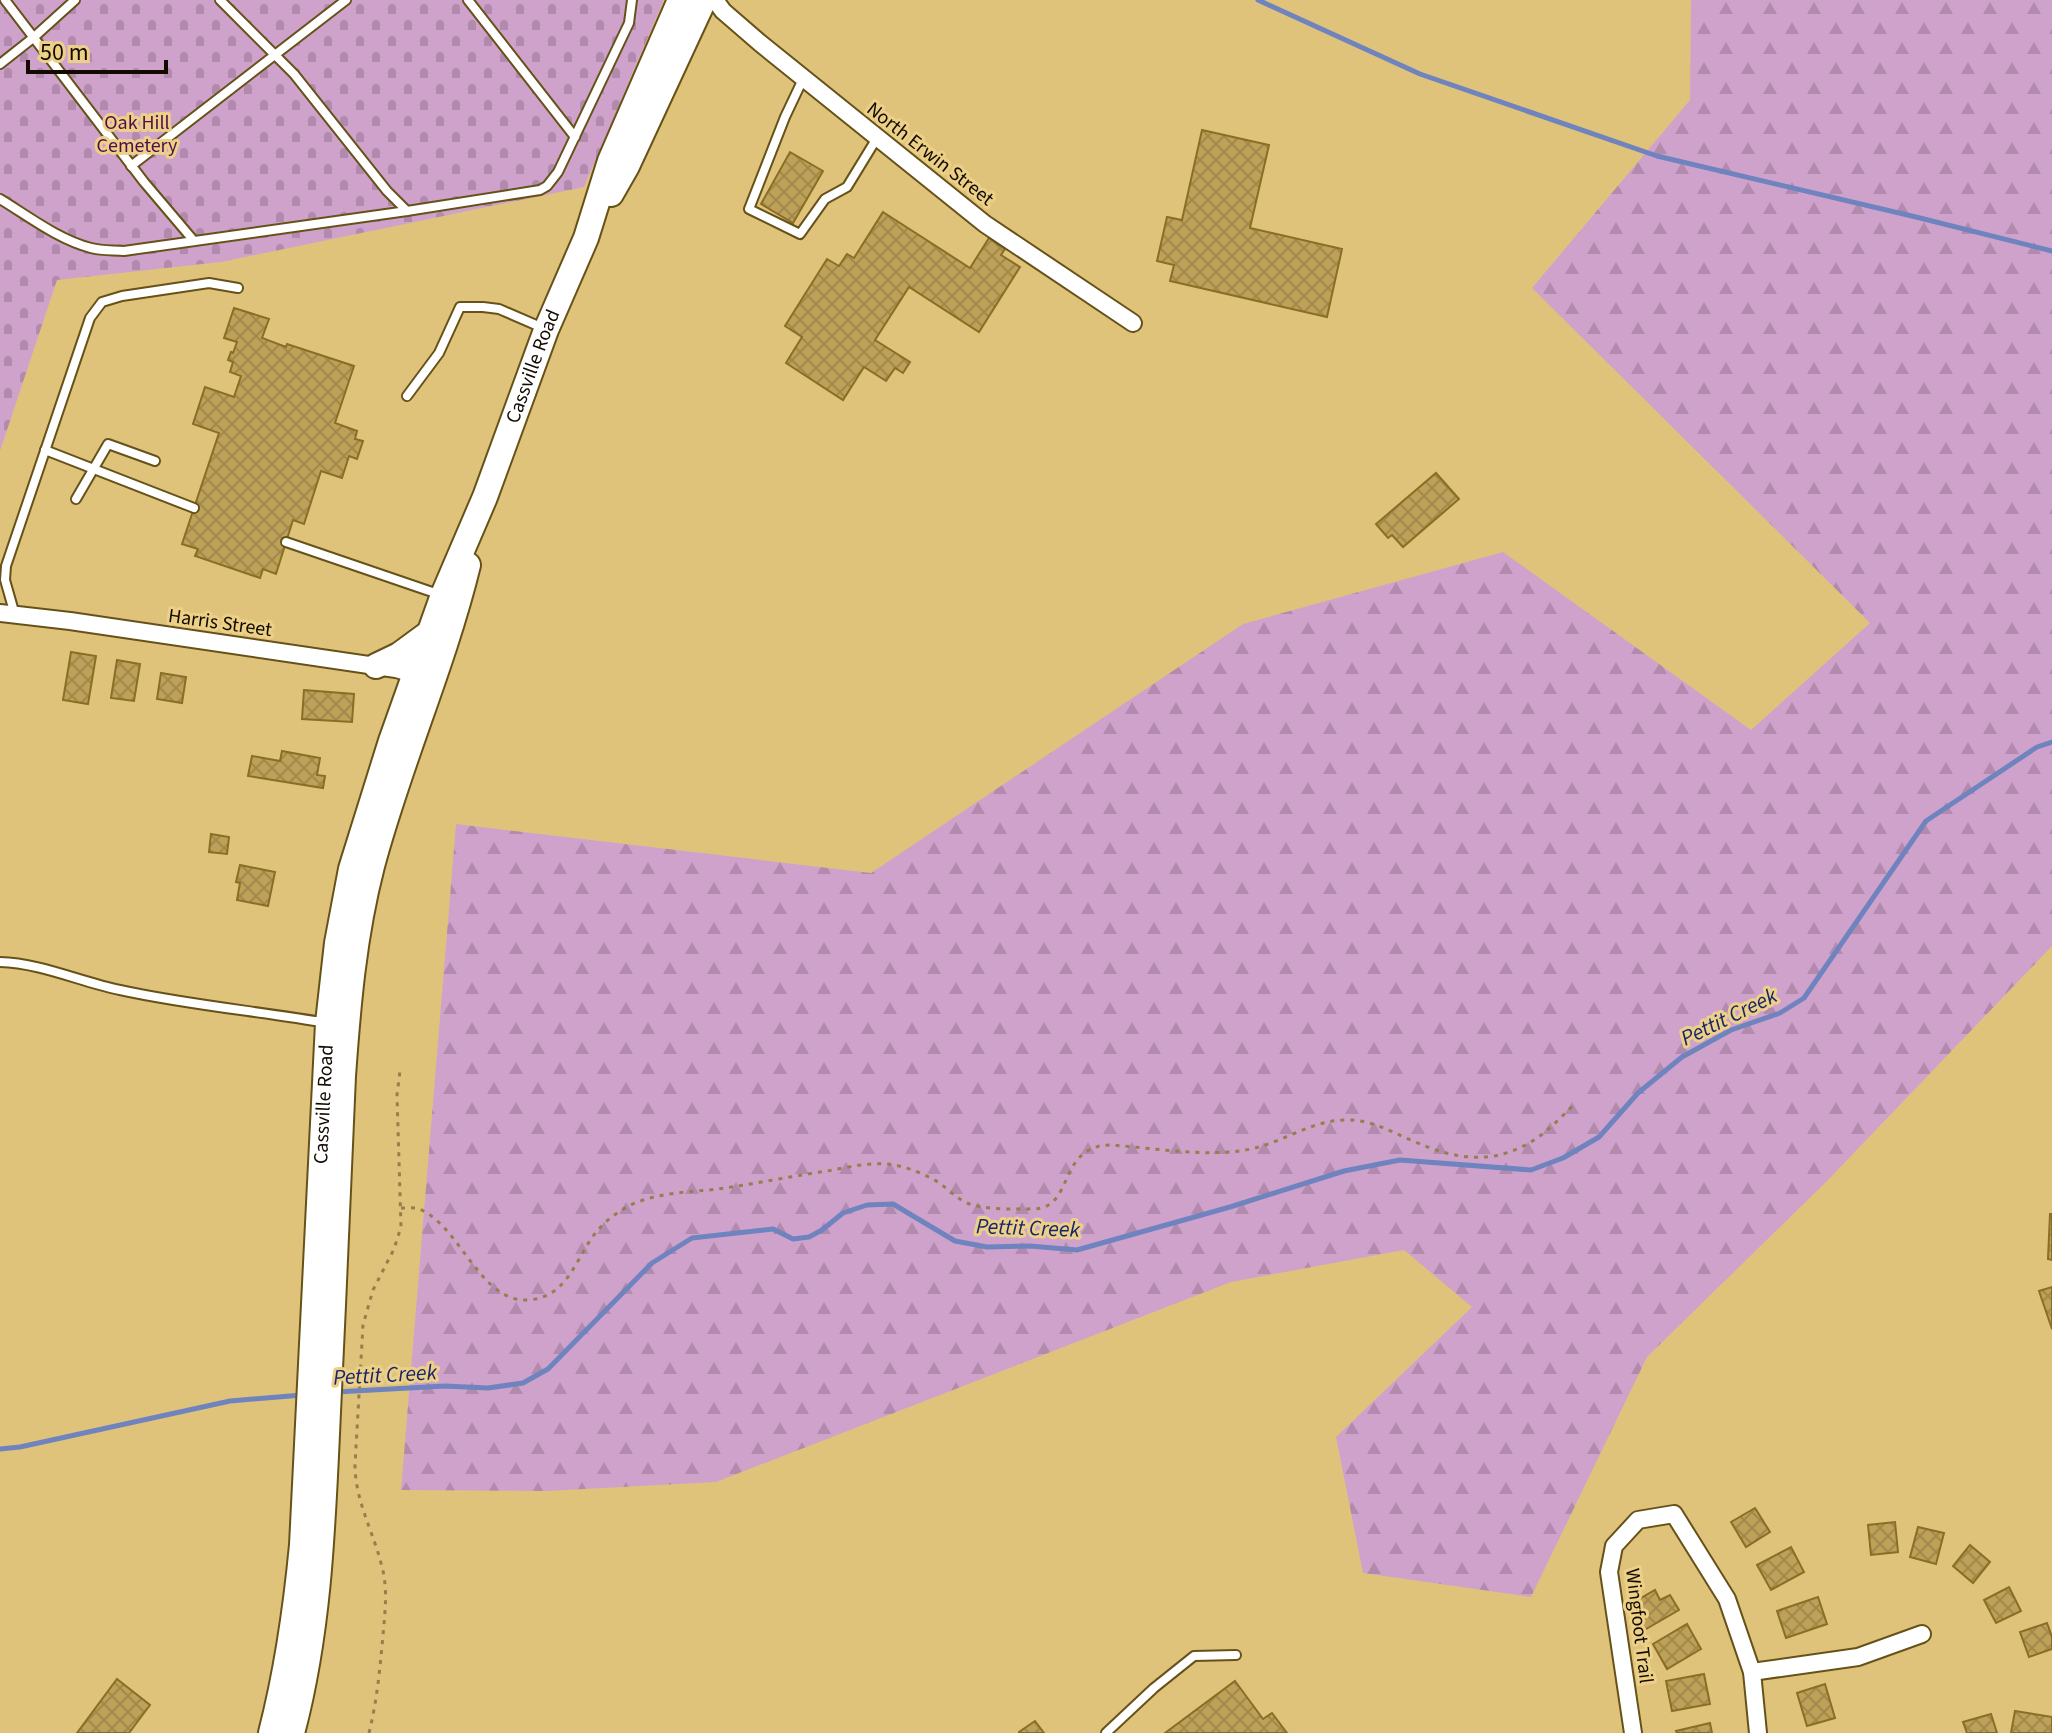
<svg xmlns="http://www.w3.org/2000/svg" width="2052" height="1733" font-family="'Source Sans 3',sans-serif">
<defs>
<pattern id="forest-firs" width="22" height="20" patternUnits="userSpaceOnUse" patternTransform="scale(2)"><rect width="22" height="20" fill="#cfa2cc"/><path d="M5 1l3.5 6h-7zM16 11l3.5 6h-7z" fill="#b18aad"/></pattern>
<pattern id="cemetery-stones" width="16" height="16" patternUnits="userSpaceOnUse" patternTransform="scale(2)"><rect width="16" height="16" fill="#cfa2cc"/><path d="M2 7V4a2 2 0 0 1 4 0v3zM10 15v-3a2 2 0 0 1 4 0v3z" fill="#b18aad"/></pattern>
<pattern id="building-cross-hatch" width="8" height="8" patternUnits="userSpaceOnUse" patternTransform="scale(2)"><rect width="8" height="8" fill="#bda159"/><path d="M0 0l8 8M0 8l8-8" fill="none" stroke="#a1894c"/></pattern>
</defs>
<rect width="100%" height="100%" fill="#e0c37a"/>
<path fill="url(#forest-firs)" d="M1691,0h361v946l-225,235 -180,176 -116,240 -168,-24 -27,-136 136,-130 -68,-57 -173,32 -515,200 -169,9 -146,-1 55,-666 415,49 372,-249 260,-72 248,178 119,-107 -338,-335 158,-188z"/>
<path fill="url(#cemetery-stones)" d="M0,0h663v2l-79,185 -363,75 -164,18 -57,171z"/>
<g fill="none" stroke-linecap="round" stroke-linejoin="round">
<g stroke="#6f84bf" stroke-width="5">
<path d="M1258,0l162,74 237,82 259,61 136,34"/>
<path d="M336,1392l109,-6 43,2 35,-5 25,-14 104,-106 40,-25 81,-9 20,10 16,-2 13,-7 21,-17 24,-8 26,-1 62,37 32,6 43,-1 47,4 153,-43 114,-36 56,-11 131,10 32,-12 36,-21 39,-44 44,-36 49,-27 49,-17 24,-15 122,-177 111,-74 15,-5"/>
<path d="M0,1449l20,-2 210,-46 72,-6"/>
</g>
</g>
<g fill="url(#building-cross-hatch)" stroke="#896e23" stroke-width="2">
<path d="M1202,130l67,15 -19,83 92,21 -15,68 -157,-36 4,-16 -17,-4 10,-44 15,3z"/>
<path d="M790,152l33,19 -30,52 -32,-19z"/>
<path d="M883,212l87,56 19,-30 16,11 -4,6 19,12 -41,65 -70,-45 -34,53 35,22 -7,11 -8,-5 -9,13 -22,-14 -21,33 -57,-37 16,-26 -17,-11 42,-67 12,7 8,-12 7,4z"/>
<path d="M234,308l35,11 -7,19 24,9 1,-3 67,22 -19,57 22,8 -2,8 8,2 -6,18 -8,-3 -7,22 -21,-7 -17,53 -11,-4 -17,54 -13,-5 -3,9 -65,-22 3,-7 -16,-5 37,-111 -26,-9 12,-37 29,10 7,-21 -11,-4 3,-10 -5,-2 3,-8 2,1 4,-11 -13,-4z"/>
<path d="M1436,473l23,26 -56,48 -11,-12 -4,3 -12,-14z"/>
<path d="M71,652l25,4 -8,48 -25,-4z"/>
<path d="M117,660l23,4 -6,37 -23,-3z"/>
<path d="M161,673l25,4 -4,26 -25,-4z"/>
<path d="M304,690l50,4 -2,28 -50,-3z"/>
<path d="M282,751l38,7 -3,17 8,1 -2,12 -75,-12 4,-20 28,5z"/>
<path d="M211,834l18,3 -2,17 -18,-2z"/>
<path d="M240,865l35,7 -7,34 -31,-6 3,-17 -4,-1z"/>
<path d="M2050,1214h2v46l-4,-1z"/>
<path d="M2052,1287v42l-13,-38z"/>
<path d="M1755,1508l15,24 -24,15 -15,-25z"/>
<path d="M1895,1522l3,30 -27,3 -3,-30z"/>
<path d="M1918,1527l26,6 -8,31 -26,-7z"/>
<path d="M1970,1545l20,17 -17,21 -20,-17z"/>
<path d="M1791,1547l13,25 -33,18 -14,-25z"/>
<path d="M2009,1587l12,24 -25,12 -12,-23z"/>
<path d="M1655,1590l5,10 10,-5 9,15 -38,22 -8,-14 8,-5 -7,-11z"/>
<path d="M1818,1597l9,27 -41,14 -9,-27z"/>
<path d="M2047,1623l5,14v12l-23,8 -9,-25z"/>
<path d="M1687,1624l14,25 -34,20 -14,-25z"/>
<path d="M1704,1674l6,30 -38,7 -6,-30z"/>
<path d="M117,1679l33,26 -21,28h-52z"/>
<path d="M1235,1681l28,38 9,-6 15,20h-122z"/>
<path d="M1825,1684l10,34 -28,8 -10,-33z"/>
<path d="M2015,1711l37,6v16h-41z"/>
<path d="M1991,1714l6,19h-30l-4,-11z"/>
<path d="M1035,1721l9,12h-25v-1z"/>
<path d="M1710,1723l2,10h-35l-1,-2z"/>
</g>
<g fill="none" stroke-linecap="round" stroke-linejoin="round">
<defs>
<g id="service">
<path d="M5,0l139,182 50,59"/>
<path d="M220,0l74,74 93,117 20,20"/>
<path d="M468,0l107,137"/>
<path d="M0,64l33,-26 42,-38"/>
<path d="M803,79l-18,38 -36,92 51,25 25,-35 22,-12 30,-49"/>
<path d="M131,166l215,-166"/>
<path d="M0,199c28,17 59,41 91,49 11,3 22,2 33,3l283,-40 133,-21 7,-4 11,-14 71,-149 3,-23"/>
<path d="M407,396l32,-43 21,-46h23l16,2 44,19"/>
<path d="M45,450l149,58"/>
<path d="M76,499l32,-55 47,17"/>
<path d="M286,542l155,53"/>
<path d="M15,615l-10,-35 1,-14 84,-248 12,-16 20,-6 87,-13 29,5"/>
<path d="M0,962c40,1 81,20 120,28 68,15 138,21 207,33"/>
<path d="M1106,1733l48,-45 40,-32 42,-1"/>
</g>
<g id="minor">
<path d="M715,0l8,11 37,32 225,181 148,99"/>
<path d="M0,613l70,8 326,48 28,8"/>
<path d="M1752,1672l106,-15 64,-23"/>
<path d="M1633,1733l-24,-161 5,-26 24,-26 36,-6 53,85 25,73 6,61"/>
</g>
<g id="secondary">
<path d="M611,194l16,-28 77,-166"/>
<path d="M376,666l23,-11 30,-22"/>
<path id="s1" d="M271,1733c16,-62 25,-125 31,-188l26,-522 9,-80 14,-74 40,-128 52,-146 42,-98 61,-167 40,-92 24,-77 70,-161"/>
<path d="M292,1733c28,-105 31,-213 36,-321 5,-112 11,-224 15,-336 5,-70 11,-141 29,-210 27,-102 71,-199 96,-301"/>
</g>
</defs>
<use href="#service" stroke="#665219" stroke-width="12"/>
<use href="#minor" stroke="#665219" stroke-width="20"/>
<use href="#secondary" stroke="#665219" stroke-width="28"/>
<g stroke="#947f4d" stroke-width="3" stroke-dasharray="4 6" stroke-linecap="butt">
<path d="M401,1208c6,0 13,-1 18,1 41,16 61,94 109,91 41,-3 47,-42 69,-69 13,-15 31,-27 50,-32 25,-8 53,-7 78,-11 34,-5 68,-12 102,-17 23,-4 49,-11 72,-5 13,3 27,9 39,16 10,7 18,16 29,21 17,7 48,6 67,6 41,-1 23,-64 77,-64 45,3 95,13 140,4 32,-7 60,-28 93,-29 27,-1 45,11 69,21 45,20 85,25 127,-5 13,-10 24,-22 36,-33"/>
<path d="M369,1733c8,-32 11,-65 14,-98 2,-23 5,-46 -1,-68 -8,-34 -27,-66 -27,-102l8,-140 10,-35 21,-41 7,-22 -4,-132 3,-24"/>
</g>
<use href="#service" stroke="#fff" stroke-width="8"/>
<use href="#minor" stroke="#fff" stroke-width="16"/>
<use href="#secondary" stroke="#fff" stroke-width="24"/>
</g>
<g text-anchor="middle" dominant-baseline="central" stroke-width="6" stroke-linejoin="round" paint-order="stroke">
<g font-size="20" fill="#4f0d4e" stroke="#edd087">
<text x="137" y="123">Oak Hill<tspan x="137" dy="23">Cemetery</tspan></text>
</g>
<g font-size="20" fill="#120a00" stroke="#edd087">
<text transform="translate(930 154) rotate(38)">North Erwin Street</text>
<text stroke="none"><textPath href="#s1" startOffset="1404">Cassville Road</textPath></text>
<text transform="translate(220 623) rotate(8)">Harris Street</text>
<text stroke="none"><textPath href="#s1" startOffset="632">Cassville Road</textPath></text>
<text transform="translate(1639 1626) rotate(83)">Wingfoot Trail</text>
</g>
<g font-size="22" font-style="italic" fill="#17256c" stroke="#edd087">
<text transform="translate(1729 1017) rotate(-26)">Pettit Creek</text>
<text transform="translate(1028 1228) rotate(2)">Pettit Creek</text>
<text transform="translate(385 1375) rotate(-3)">Pettit Creek</text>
</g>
</g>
<path d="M28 60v12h138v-12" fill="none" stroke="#120a00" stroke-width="4"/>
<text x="40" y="60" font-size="24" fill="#120a00" stroke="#edd087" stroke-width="6" paint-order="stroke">50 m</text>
</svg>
